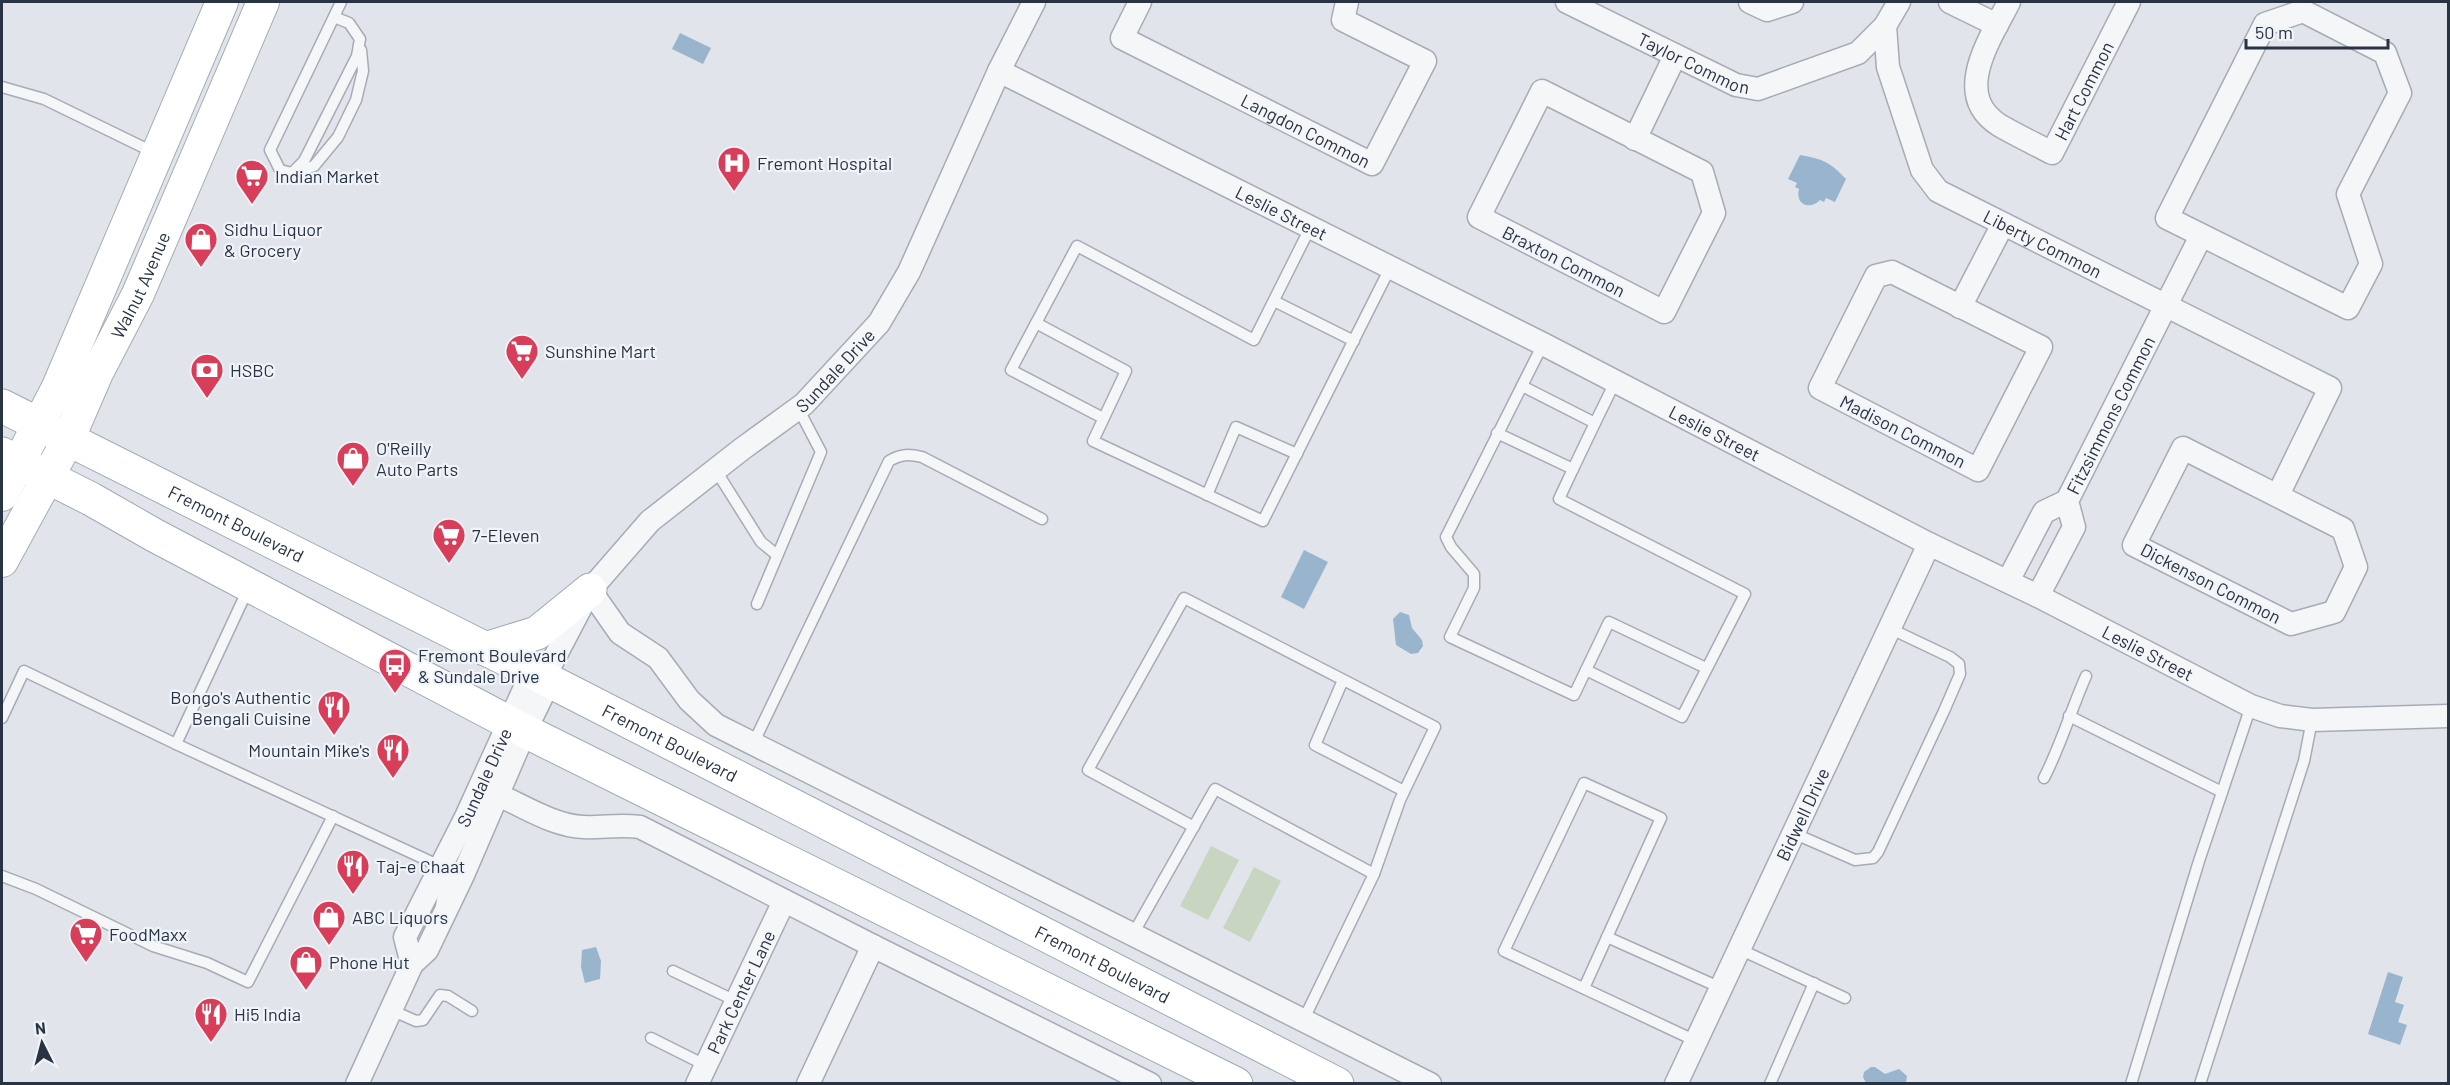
<svg xmlns="http://www.w3.org/2000/svg" width="2450" height="1085" font-family="Barlow,sans-serif">
<rect width="100%" height="100%" fill="#e1e5eb"/>
<g fill="#c7d5c1">
<path d="M1211,846l28,14 -31,60 -28,-14z"/>
<path d="M1254,867l27,14 -31,61 -27,-14z"/>
</g>
<g fill="#99b4cd">
<path d="M680,33l31,15 -8,16 -31,-15z"/>
<path d="M1800,155c23,4 30,7 46,24l-11,23 -9,-4 -2,4 -4,-2c-11,11 -25,4 -21,-11l-4,-2 2,-4 -9,-4z"/>
<path d="M1304,550l24,12 -24,47 -23,-12z"/>
<path d="M1400,612l9,3 3,13 10,12 1,6 -5,7 -7,1 -15,-9 -3,-26z"/>
<path d="M596,947l5,14 -1,18 -15,4 -4,-16 1,-17z"/>
<path d="M2388,972l15,5 -8,25 9,3 -6,17 9,3 -7,20 -32,-11z"/>
<path d="M1871,1067h4l10,7 14,-5 8,7 -1,7h-40l-3,-6 1,-5z"/>
</g>
<g fill="none" stroke-linecap="round" stroke-linejoin="round">
<defs>
<g id="lane">
<path d="M334,17l15,6 11,16 -3,17 -53,105 -12,12 -12,-3 -10,-20 71,-148"/>
<path d="M2,87l42,12 111,54"/>
<path d="M295,172l19,-6 24,-29 18,-37 7,-29 -2,-21"/>
<path d="M1274,301l80,40"/>
<path d="M1036,323l90,48 -33,70 170,80 127,-253"/>
<path d="M1543,344l-97,193 5,10 23,27v14l-24,49 124,58 35,-73 97,46"/>
<path d="M1522,386l73,37 -22,46"/>
<path d="M1103,418l-92,-48 66,-124 177,94 56,-112"/>
<path d="M1595,423l20,-41"/>
<path d="M1497,433l76,36 -14,30 186,95 -63,123 -96,-47"/>
<path d="M715,469l46,73 16,13"/>
<path d="M1207,495l29,-68 61,27"/>
<path d="M757,604l64,-152 -23,-44"/>
<path d="M1343,680l-28,65 89,46"/>
<path d="M2069,716l153,76"/>
<path d="M2,718l22,-47 152,73 264,122 6,9 -5,31"/>
<path d="M176,744l72,-155"/>
<path d="M753,744l136,-283c12,-7 20,-7 33,-4l120,62"/>
<path d="M2044,778c17,-33 27,-68 42,-102"/>
<path d="M1194,827l-106,-57 96,-172 251,129 -35,73 -26,74 -71,147"/>
<path d="M1793,833l62,27 18,-2 5,-6 66,-141 16,-37 -1,-10 -9,-7 -61,-29"/>
<path d="M2,876l34,13 117,57 54,17 41,19 85,-166"/>
<path d="M1133,934l82,-145 159,85"/>
<path d="M1607,937l114,51"/>
<path d="M1739,949l106,49"/>
<path d="M673,971l63,30"/>
<path d="M1584,988l77,-170 -77,-35 -80,168 192,90"/>
<path d="M391,1010l25,11 7,-1 17,-25 8,1 24,15"/>
<path d="M651,1038l54,27"/>
<path d="M1770,1084l44,-101"/>
<path d="M2131,1084l68,-223 52,-155"/>
<path d="M2200,1084l104,-323 8,-41"/>
</g>
<g id="street">
<path id="s1" d="M1140,2l-18,36 250,126 53,-103 -82,-41 4,-18"/>
<path id="s2" d="M1567,2l169,83 22,4 100,-36 27,-27"/>
<path d="M1750,2l17,8 25,-8"/>
<path id="s3" d="M1899,2l-14,24 3,41 34,103 16,21 392,197 -52,107"/>
<path d="M1950,2l47,23"/>
<path id="s4" d="M2009,2c-18,36 -58,92 -10,123 17,10 36,19 53,28l77,-151"/>
<path d="M2303,11l82,42 15,40 -52,101 23,70 -23,44 -181,-90 98,-194z"/>
<path id="s5" d="M999,71l544,273 386,200 109,52 213,110 29,10 32,4 136,-4"/>
<path d="M1542,91l160,81 12,41 -50,99 -185,-95z"/>
<path d="M1635,139l40,-83"/>
<path d="M1892,272l149,75 -63,123 -158,-82 56,-112z"/>
<path d="M1960,307l43,-83"/>
<path d="M2183,448l160,81 13,38 -22,45 -43,12 -157,-79z"/>
<path d="M2008,581l36,-69 23,-11"/>
<path d="M590,590l30,43 38,25 31,42 27,25 714,359"/>
<path id="s6" d="M2038,596l36,-69 -7,-26 134,-265"/>
<path d="M498,795c26,11 56,31 85,32 20,1 35,-3 57,0l233,119 277,138"/>
<path id="s7" d="M412,964l-7,-27 61,-120 66,-145 12,-1"/>
<path id="s8" d="M357,1084l55,-120 15,-14 36,-75 62,-144 24,-49 -1,-12 42,-80 60,-69 92,-72 62,-45 75,-81 30,-51 90,-201 35,-69"/>
<path id="s9" d="M697,1084l87,-183"/>
<path d="M808,1084l65,-138"/>
<path id="s10" d="M1676,1084l253,-540"/>
</g>
<g id="secondary">
<path d="M2,495l56,-108 164,-385"/>
<path id="s11" d="M2,561l66,-121 29,-67 41,-79 125,-292"/>
</g>
<g id="primary">
<path id="s12" d="M2,406l530,266 805,412"/>
<path d="M2,454l89,45 63,36 371,196 711,353"/>
<path d="M485,649l52,-16 53,-43"/>
</g>
</defs>
<use href="#lane" stroke="#a6acb5" stroke-width="13"/>
<use href="#street" stroke="#a6acb5" stroke-width="25"/>
<use href="#secondary" stroke="#a6acb5" stroke-width="34"/>
<use href="#primary" stroke="#9fa9b7" stroke-width="35"/>
<use href="#lane" stroke="#f4f6f8" stroke-width="10"/>
<use href="#street" stroke="#f4f6f8" stroke-width="22"/>
<use href="#secondary" stroke="#fff" stroke-width="32"/>
<use href="#primary" stroke="#fff" stroke-width="33"/>
</g>
<defs>
<symbol id="hospital-pin" viewBox="-11 -11 22 30"><path d="M0 17L-7.5 6A9.5 9.5 0 1 1 7.5 6Z" fill="#d83d59" stroke="#f0f4f8"/><path d="M-5-5h3v3.5h4V-5h3V5h-3V1.5h-4V5h-3Z" fill="#fff"/></symbol>
<symbol id="supermarket-pin" viewBox="-11 -11 22 30"><path d="M0 17L-7.5 6A9.5 9.5 0 1 1 7.5 6Z" fill="#d83d59" stroke="#f0f4f8"/><path d="M-6-5.5h2.5l.6 2H6L4.5 2H-2.5L-4.4-4H-6ZM-1.5 3.2a1.3 1.3 0 1 0 .1 0ZM3 3.2a1.3 1.3 0 1 0 .1 0Z" fill="#fff"/></symbol>
<symbol id="shop-pin" viewBox="-11 -11 22 30"><path d="M0 17L-7.5 6A9.5 9.5 0 1 1 7.5 6Z" fill="#d83d59" stroke="#f0f4f8"/><path d="M-5-2.5h2.3a2.7 3.5 0 0 1 5.4 0H5L5.5 6h-11ZM-1.5-2.5h3a1.5 2.3 0 0 0-3 0Z" fill="#fff"/></symbol>
<symbol id="bank-pin" viewBox="-11 -11 22 30"><path d="M0 17L-7.5 6A9.5 9.5 0 1 1 7.5 6Z" fill="#d83d59" stroke="#f0f4f8"/><path d="M-6-4H6V4H-6ZM0-2.3a2.3 2.3 0 1 0 0 4.6a2.3 2.3 0 1 0 0-4.6Z" fill="#fff"/></symbol>
<symbol id="bus-pin" viewBox="-11 -11 22 30"><path d="M0 17L-7.5 6A9.5 9.5 0 1 1 7.5 6Z" fill="#d83d59" stroke="#f0f4f8"/><path d="M-5-6H5V4H4V6H2V4H-2V6H-4V4H-5ZM-3.5-4V0h7V-4ZM-3.5 1.2v1.5H-2V1.2ZM2 1.2v1.5H3.5V1.2Z" fill="#fff"/></symbol>
<symbol id="restaurant-pin" viewBox="-11 -11 22 30"><path d="M0 17L-7.5 6A9.5 9.5 0 1 1 7.5 6Z" fill="#d83d59" stroke="#f0f4f8"/><path d="M-5-6h1v4h1v-4h1v4h1v-4h1v5L-1.5 .5V6h-2V.5L-5-1ZM5-6V6H3V1.5H1.5Q1.5-4 5-6Z" fill="#fff"/></symbol>
</defs>
<g fill-rule="evenodd">
<use href="#hospital-pin" x="715" y="144" width="38" height="52"/>
<use href="#supermarket-pin" x="233" y="157" width="38" height="52"/>
<use href="#shop-pin" x="182" y="220" width="38" height="52"/>
<use href="#supermarket-pin" x="503" y="332" width="38" height="52"/>
<use href="#bank-pin" x="188" y="351" width="38" height="52"/>
<use href="#shop-pin" x="334" y="439" width="38" height="52"/>
<use href="#supermarket-pin" x="430" y="516" width="38" height="52"/>
<use href="#bus-pin" x="376" y="646" width="38" height="52"/>
<use href="#restaurant-pin" x="315" y="688" width="38" height="52"/>
<use href="#restaurant-pin" x="374" y="731" width="38" height="52"/>
<use href="#restaurant-pin" x="334" y="847" width="38" height="52"/>
<use href="#shop-pin" x="310" y="898" width="38" height="52"/>
<use href="#supermarket-pin" x="67" y="915" width="38" height="52"/>
<use href="#shop-pin" x="287" y="943" width="38" height="52"/>
<use href="#restaurant-pin" x="192" y="995" width="38" height="52"/>
</g>
<g text-anchor="middle" dominant-baseline="central" stroke-width="4.5" stroke-linejoin="round" paint-order="stroke">
<g font-size="18" fill="#283343" stroke="#f0f4f8">
<text stroke="none"><textPath href="#s2" startOffset="141">Taylor Common</textPath></text>
<text stroke="none"><textPath href="#s4" startOffset="268">Hart Common</textPath></text>
<text stroke="none"><textPath href="#s1" startOffset="246">Langdon Common</textPath></text>
<text stroke="none"><textPath href="#s5" startOffset="316">Leslie Street</textPath></text>
<text stroke="none"><textPath href="#s3" startOffset="321">Liberty Common</textPath></text>
<text transform="translate(1564 261) rotate(27)">Braxton Common</text>
<text stroke="none"><textPath href="#s11" startOffset="309">Walnut Avenue</textPath></text>
<text stroke="none"><textPath href="#s8" startOffset="880">Sundale Drive</textPath></text>
<text stroke="none"><textPath href="#s6" startOffset="201">Fitzsimmons Common</textPath></text>
<text transform="translate(1903 431) rotate(27)">Madison Common</text>
<text stroke="none"><textPath href="#s5" startOffset="802">Leslie Street</textPath></text>
<text stroke="none"><textPath href="#s12" startOffset="262">Fremont Boulevard</textPath></text>
<text transform="translate(2211 583) rotate(27)">Dickenson Common</text>
<text stroke="none"><textPath href="#s5" startOffset="1288">Leslie Street</textPath></text>
<text stroke="none"><textPath href="#s12" startOffset="748">Fremont Boulevard</textPath></text>
<text stroke="none"><textPath href="#s7" startOffset="206">Sundale Drive</textPath></text>
<text stroke="none"><textPath href="#s10" startOffset="298">Bidwell Drive</textPath></text>
<text stroke="none"><textPath href="#s12" startOffset="1234">Fremont Boulevard</textPath></text>
<text stroke="none"><textPath href="#s9" startOffset="102">Park Center Lane</textPath></text>
</g>
<g font-size="18" fill="#283343" stroke="#f0f4f8" text-anchor="start">
<text x="757" y="163">Fremont Hospital</text>
<text x="275" y="176">Indian Market</text>
<text x="224" y="229">Sidhu Liquor<tspan x="224" dy="21">&amp; Grocery</tspan></text>
<text x="545" y="351">Sunshine Mart</text>
<text x="230" y="370">HSBC</text>
<text x="376" y="448">O'Reilly<tspan x="376" dy="21">Auto Parts</tspan></text>
<text x="472" y="535">7-Eleven</text>
<text x="418" y="655">Fremont Boulevard<tspan x="418" dy="21">&amp; Sundale Drive</tspan></text>
<text x="311" y="697" text-anchor="end">Bongo's Authentic<tspan x="311" dy="21">Bengali Cuisine</tspan></text>
<text x="370" y="750" text-anchor="end">Mountain Mike's</text>
<text x="376" y="866">Taj-e Chaat</text>
<text x="352" y="917">ABC Liquors</text>
<text x="109" y="934">FoodMaxx</text>
<text x="329" y="962">Phone Hut</text>
<text x="234" y="1014">Hi5 India</text>
</g>
</g>
<rect width="2450" height="1085" fill="none" stroke="#283343" stroke-width="6"/>
<g transform="translate(42 1043) rotate(354)" stroke="#f0f4f8" stroke-width="4.5" paint-order="stroke">
<path d="M0-4.5L10 22L0 15L-10 22Z" fill="#283343"/>
<text y="-9" font-size="16" font-weight="bold" text-anchor="middle" fill="#283343">N</text>
</g>
<path d="M2246 39v9h142v-9" fill="none" stroke="#283343" stroke-width="3"/>
<text x="2255" y="39" font-size="18" fill="#283343" stroke="#f0f4f8" stroke-width="4.5" paint-order="stroke">50 m</text>
</svg>
